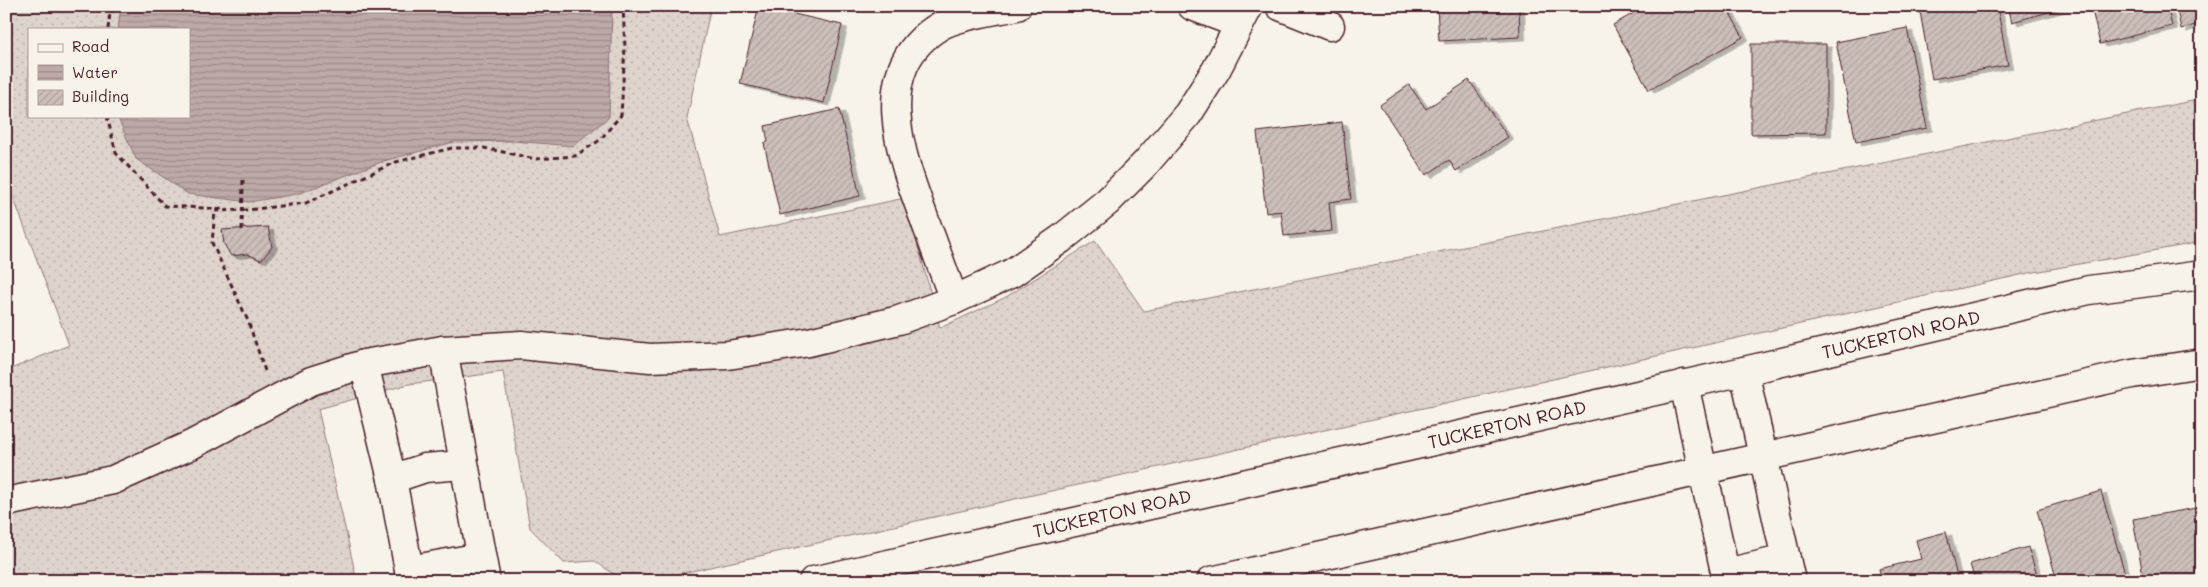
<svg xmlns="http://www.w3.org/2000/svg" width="2208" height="587" font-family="Mali,sans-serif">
<defs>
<pattern id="grass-dots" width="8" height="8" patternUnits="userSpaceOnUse" patternTransform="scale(1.25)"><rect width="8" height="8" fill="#ded4cc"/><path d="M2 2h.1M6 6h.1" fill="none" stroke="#c0b6af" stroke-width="1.8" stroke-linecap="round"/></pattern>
<pattern id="water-rules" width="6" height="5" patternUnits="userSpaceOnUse" patternTransform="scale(1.25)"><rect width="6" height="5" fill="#bcaaa7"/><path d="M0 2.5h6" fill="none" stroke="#9b8a88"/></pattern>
<pattern id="building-hatch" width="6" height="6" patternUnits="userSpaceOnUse" patternTransform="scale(1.25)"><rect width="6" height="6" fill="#ccbfb9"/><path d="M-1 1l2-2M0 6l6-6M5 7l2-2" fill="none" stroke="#b1a49f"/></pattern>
<filter id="shadow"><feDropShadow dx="5.5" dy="3" stdDeviation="0" flood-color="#0004"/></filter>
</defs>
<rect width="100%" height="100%" fill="#f7f3e8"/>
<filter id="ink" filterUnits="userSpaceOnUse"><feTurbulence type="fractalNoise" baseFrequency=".02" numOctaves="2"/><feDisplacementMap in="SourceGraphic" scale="10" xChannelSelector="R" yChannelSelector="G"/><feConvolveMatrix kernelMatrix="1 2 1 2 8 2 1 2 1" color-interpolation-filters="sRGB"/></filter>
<g filter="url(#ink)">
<path fill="url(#grass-dots)" stroke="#947a7c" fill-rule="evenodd" d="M6,6h705l-24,112 33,119 185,-39 35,130 66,-31 89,-56 49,70 1058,-212v143l-173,31 -1382,308h-24l-28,-20 -31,2 -34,-35 -27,-156 -94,12 -91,25 37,163 -3,9h-346v-210l63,-26 -63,-167zM29,29h160v87h-160z"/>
<path fill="url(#water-rules)" stroke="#8e7275" d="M121,6h491l-3,111 -36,29 -60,-5 -59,1 -70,19 -87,33 -48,8 -61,-8 -52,-35 -19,-43h72v-87h-71z"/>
<g fill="url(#building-hatch)" stroke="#4a1f2b" filter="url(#shadow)">
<path d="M759,6l83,19 -18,78 -84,-19z"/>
<path d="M1437,6h82l1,31 -81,4z"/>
<path d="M1646,6h80l17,31 -94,53 -36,-65z"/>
<path d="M1919,6h78l11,59 -76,14z"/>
<path d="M2008,6h63l-59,16z"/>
<path d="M2091,6h76l5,20 -72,18z"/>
<path d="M2176,6h26v17l-21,6z"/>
<path d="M1907,28l20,100 -71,14 -20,-100z"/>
<path d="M1751,44h75v89l-75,1z"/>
<path d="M1469,80l39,57 -52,34 -7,-11 -23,15 -46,-70 29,-20 17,24z"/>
<path d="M839,109l21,87 -80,19 -16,-72 4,-1 -3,-16z"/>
<path d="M1342,122l9,77 -22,3 3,29 -48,5 -3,-25 -15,2 -9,-81z"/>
<path d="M268,227l4,20 -11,13 -14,-6 -16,2 -7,-12 -2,-14z"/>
<path d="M2101,491l26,90h-70l-20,-71z"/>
<path d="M2202,507v74h-58l-11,-62z"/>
<path d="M1946,532l12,49h-76l-3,-12 42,-10 -5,-19z"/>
<path d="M2028,547l11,34h-64l-5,-17z"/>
</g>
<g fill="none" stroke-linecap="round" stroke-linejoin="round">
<defs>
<g id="minor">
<path d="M1192,6l47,18"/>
<path d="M1280,6l50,20"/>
<path d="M954,300c-10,-28 -20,-55 -30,-82 -23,-62 -56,-149 16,-192 19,-11 55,-15 77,-20"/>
<path d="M443,350l43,231"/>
<path d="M364,364l28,115 19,102"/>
<path d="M1744,371l47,210"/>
<path d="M1684,384l43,197"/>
<path d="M392,479l33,-11 38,-3"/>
<path d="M6,502l107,-22 78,-35 120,-64 53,-17 79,-14 78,-5 129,13 78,-3 81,-13 90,-22 55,-20 58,-27 49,-34 46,-37 38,-38 43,-50 28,-44 33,-64"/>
<path d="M409,570l72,-13"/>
<path d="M1726,573l60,-14"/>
</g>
<g id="major">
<path d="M813,581l931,-210 345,-81 113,-15"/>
<path d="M1211,581l921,-207 70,-11"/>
</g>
</defs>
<use href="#minor" stroke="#4a1f2b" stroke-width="31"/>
<use href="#major" stroke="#4a1f2b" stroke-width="31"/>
<g stroke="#4a1f2b" stroke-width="3" stroke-dasharray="5 4" stroke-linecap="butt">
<path d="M108,29l3,-23"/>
<path d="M107,116l9,37 49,53 59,3"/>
<path d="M242,230l1,-50"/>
<path d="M265,371l-17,-50 -36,-78 3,-32 32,-1 59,-7 90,-41 56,-14h32l52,11 39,-3 25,-16 21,-25 4,-67 -2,-42"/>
</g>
<use href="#minor" stroke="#f7f3e8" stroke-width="28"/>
<use href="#major" stroke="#f7f3e8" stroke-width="28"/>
</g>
</g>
<g text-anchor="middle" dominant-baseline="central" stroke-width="5" stroke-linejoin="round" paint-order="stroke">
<g font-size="18" fill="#4a1f2b" stroke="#f7f3e8">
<text transform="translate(1901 334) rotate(-13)">TUCKERTON ROAD</text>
<text transform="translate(1507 424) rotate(-13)">TUCKERTON ROAD</text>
<text transform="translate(1112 513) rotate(-13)">TUCKERTON ROAD</text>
</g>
</g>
<rect width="2208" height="587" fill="none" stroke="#f7f3e8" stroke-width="25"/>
<rect x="12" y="12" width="2183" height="562" fill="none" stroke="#4a1f2b" stroke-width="2" filter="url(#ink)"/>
<rect x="28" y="28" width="162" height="90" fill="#f7f3e8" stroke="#b29e9c"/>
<rect x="38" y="44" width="25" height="8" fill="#f7f3e8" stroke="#b29e9c"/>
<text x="72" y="52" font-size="15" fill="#4a1f2b">Road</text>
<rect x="38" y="65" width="25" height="15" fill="url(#water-rules)" stroke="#b29e9c"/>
<text x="72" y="78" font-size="15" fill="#4a1f2b">Water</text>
<rect x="38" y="90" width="25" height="15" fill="url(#building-hatch)" stroke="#b29e9c"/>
<text x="72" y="102" font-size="15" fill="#4a1f2b">Building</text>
</svg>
